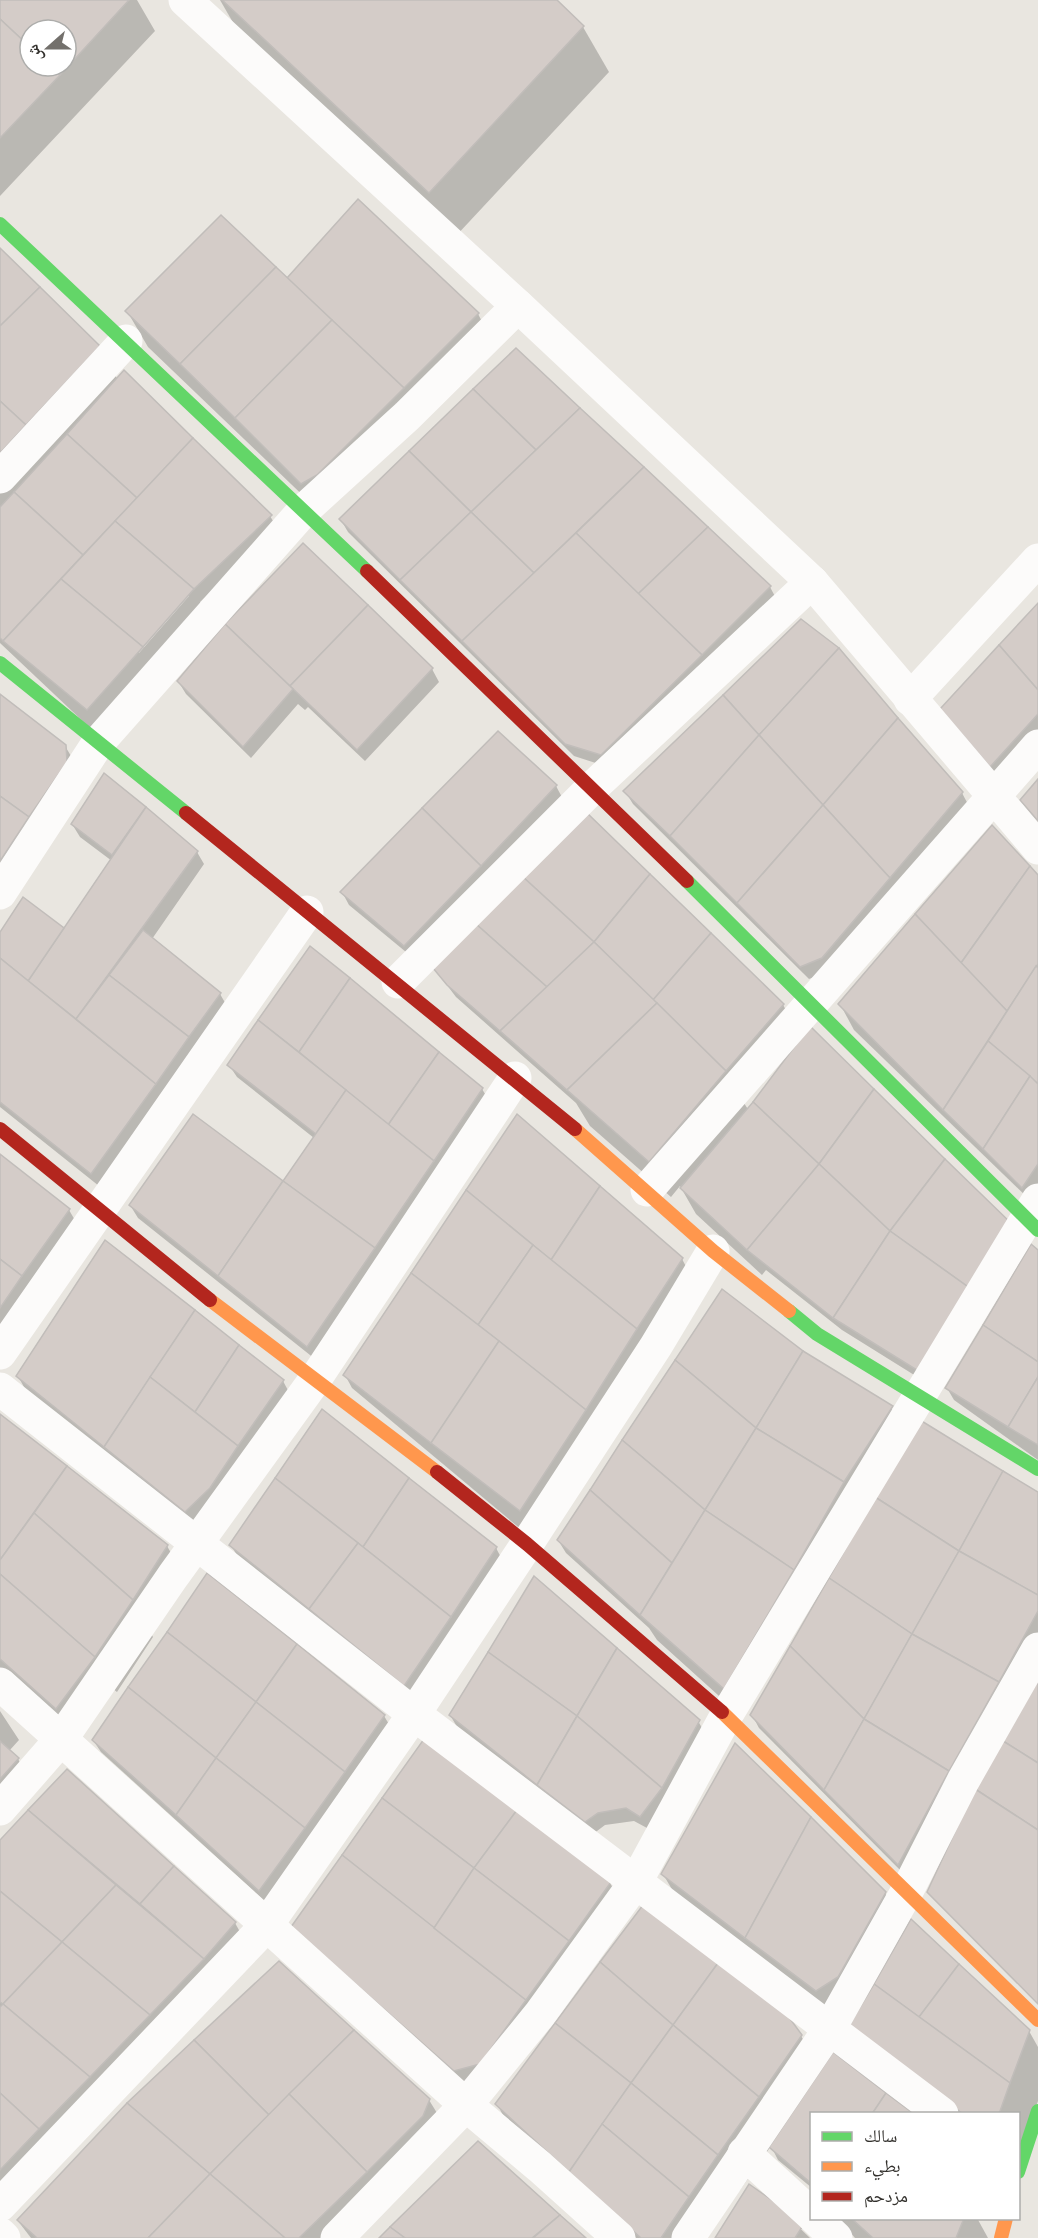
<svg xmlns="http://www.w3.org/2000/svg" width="1038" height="2238" font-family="'PT Serif','Noto Naskh Arabic',serif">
<rect width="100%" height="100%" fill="#e9e6e0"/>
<g fill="#0003" fill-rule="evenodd">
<path d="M0,0h137l18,31 -155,165zM30,30h36v36h-36z"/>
<path d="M220,0h335l28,27 26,45 -154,165 -213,-199z"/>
<path d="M358,201l120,113 7,13 -168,182 -169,-162 -21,-36 161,-32z"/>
<path d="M0,250l99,97 19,33 152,136 8,13 -78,73 7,13 -99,130 -108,-102zM187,594l2,2 -50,57 -2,-2z"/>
<path d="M516,350l254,237 7,13 -169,167 -34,-11 -226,-224 -7,-12z"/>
<path d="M303,545l129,124 7,13 -74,79 -57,-54 -3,3 -7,-6 -47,54 -65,-64 -8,-13 48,-56zM362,609l2,2 -78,81 -3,-2z"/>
<path d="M1038,606v128l-40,44 -49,-56z"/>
<path d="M838,649l124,144 7,13 -140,165 -20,8 -176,-175 -8,-13z"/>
<path d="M0,696l65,50 15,25 -80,112z"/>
<path d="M498,733l58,53 7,13 -151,158 -63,-52 -7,-13z"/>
<path d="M105,775l92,77 7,12 -52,75 68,55 7,12 -128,180 -99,-79v-172l65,-5 47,-69 -32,-24 -8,-13z"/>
<path d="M1038,877v310l-8,13 -176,-170 -14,-26z"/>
<path d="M311,948l171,141 8,13 -175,257 -177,-141 -8,-13 154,-22 30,-45 -77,-61 -8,-12z"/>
<path d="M434,968l349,37 15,25 -58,67 187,286 -85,-53 -76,-60 -4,5 -66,-61 -16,-28 -9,11 -81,-71 -14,-23 -120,-106z"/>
<path d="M0,1156l69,54 7,12 -76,109z"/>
<path d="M106,1243l177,138 7,13 -97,130 -168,-135 -7,-13z"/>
<path d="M1038,1253v207l-84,-60 -7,-12z"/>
<path d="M682,1259l7,13 -148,274 -189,-158 -7,-13z"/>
<path d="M803,1353l88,54 15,25 -167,282 -82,-74 -8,-12 -83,-75 -8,-13z"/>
<path d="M322,1411l174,137 7,13 -91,137 -166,-127 -15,-26z"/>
<path d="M0,1416l167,130 7,12 -34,55 13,24 -36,55 -9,-7 -37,48 -71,-63z"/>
<path d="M1038,1493v169l-132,214 -147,-148 -7,-13z"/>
<path d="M208,1575l176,141 8,13 -125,174 -166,-151 -8,-12z"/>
<path d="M0,1711l19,29 -10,11 9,8 14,25 -32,34z"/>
<path d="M450,1715l248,6 15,26 -66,81 -13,-7 -29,4 -12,9 -121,-82z"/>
<path d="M424,1741l186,142 7,12 -147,201 -163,-143z"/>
<path d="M67,1771l168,152 14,25 -249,262v-367z"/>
<path d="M663,1874l222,19 15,26 -68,97 -148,-106z"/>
<path d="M1029,2031l9,16v54l-20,53v-40h-79z"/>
<path d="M801,2036l8,13 3,139 -34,-28 -7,-14 -31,44 -64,48h-40l-132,-121 -7,-13z"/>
<path d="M429,2100l8,13 -8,16 -108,109h-290l-13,-17z"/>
<path d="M775,2204l35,34h-94z"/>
<path d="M838,2218h139l11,20h-133z"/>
</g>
<g fill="#d4ccc8" stroke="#c1bdba" stroke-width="1.5">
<path d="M0,0h129l-69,75 -9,-9h15v-36h-36v17l-30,-28z"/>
<path d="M222,0h335l27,26 -155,167z"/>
<path d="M0,19l30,28v19h21l9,9 -60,63z"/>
<path d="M358,199l121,114 -75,75 -117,-110z"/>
<path d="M221,215l55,52 -96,97 -55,-53z"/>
<path d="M0,248l40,39 -40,39z"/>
<path d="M276,267l56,53 -97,98 -55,-54z"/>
<path d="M40,287l60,59 -74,79 -26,-24v-75z"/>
<path d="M332,320l72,68 -87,87 -16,9 -66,-66z"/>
<path d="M516,348l64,60 -44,42 -63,-61z"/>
<path d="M124,370l69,68 -56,60 -70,-64z"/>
<path d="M473,389l63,61 -65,62 -62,-61z"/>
<path d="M0,401l26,24 -26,28z"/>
<path d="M580,408l64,59 -110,106 -63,-61z"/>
<path d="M67,434l70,64 -54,57 -69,-63z"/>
<path d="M193,438l79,77 -78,74 -79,-68z"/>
<path d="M409,451l62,61 -71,68 -61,-61z"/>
<path d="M644,467l64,60 -70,67 -62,-61z"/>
<path d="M14,492l69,63 -80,86 -3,-3v-131z"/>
<path d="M471,512l63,61 -72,68 -62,-61z"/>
<path d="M115,521l79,68 -51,58 -82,-68z"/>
<path d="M708,527l63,59 -69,69 -64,-61z"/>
<path d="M576,533l126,122 -101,100 -36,-11 -103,-103z"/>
<path d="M303,543l65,62 -78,81 -65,-62z"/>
<path d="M61,579l82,68 -56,63 -84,-69z"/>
<path d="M1038,603v87l-39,-45z"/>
<path d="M368,605l65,63 -76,82 -67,-64z"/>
<path d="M801,619l38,29 -80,87 -36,-40z"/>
<path d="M225,624l68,65 -50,58 -66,-66z"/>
<path d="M999,645l39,45v24l-48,53 -50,-58z"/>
<path d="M839,648l59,70 -75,87 -64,-70z"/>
<path d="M0,694l66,51 1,17 -38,55 -29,-21z"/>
<path d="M723,695l36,40 -89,101 -47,-45z"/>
<path d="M898,718l65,74 -73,86 -67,-73z"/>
<path d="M498,731l59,54 -76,81 -59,-58z"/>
<path d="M759,735l64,70 -86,98 -67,-67z"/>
<path d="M104,773l42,34 -34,48 -41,-31z"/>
<path d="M1038,779v42l-18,-21z"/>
<path d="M0,796l29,21 -29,44z"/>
<path d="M823,805l67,73 -68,80 -22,9 -63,-64z"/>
<path d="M146,807l52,44 -122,168 -48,-38z"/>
<path d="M422,808l59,58 -77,80 -64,-54z"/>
<path d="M586,812l64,62 -56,68 -71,-65z"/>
<path d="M992,825l38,41 -69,97 -46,-49z"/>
<path d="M1030,866l8,9v89l-31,47 -46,-48z"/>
<path d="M650,874l61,59 -58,67 -59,-58z"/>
<path d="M523,877l71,65 -47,45 -71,-63z"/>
<path d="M23,897l41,31 -36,53 -28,-23v-26z"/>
<path d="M915,914l92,97 -64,99 -105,-106z"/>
<path d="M476,924l71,63 -47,44 -53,-46 -14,-17z"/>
<path d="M143,930l78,63 -32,44 -80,-62z"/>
<path d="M711,933l73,71 -58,67 -73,-71z"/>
<path d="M594,942l63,61 -90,87 -67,-59z"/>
<path d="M310,946l40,32 -51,74 -41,-32z"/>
<path d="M0,958l156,126 -65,90 -91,-72z"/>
<path d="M1036,966l2,2v116l-50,-43z"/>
<path d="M109,975l80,62 -33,47 -80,-65z"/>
<path d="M350,978l89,74 -51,73 -89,-73z"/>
<path d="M657,1003l69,68 -77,91 -82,-72z"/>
<path d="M258,1020l88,70 -30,44 -89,-69z"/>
<path d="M810,1026l64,63 -55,75 -66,-62z"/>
<path d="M988,1041l42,35 -47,73 -40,-39z"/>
<path d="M439,1052l44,36 -49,73 -46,-36z"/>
<path d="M1030,1076l8,8v80l-16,24 -39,-39z"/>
<path d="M874,1089l71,70 -55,72 -71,-67z"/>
<path d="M346,1090l88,71 -59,87 -92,-67z"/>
<path d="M753,1102l66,62 -72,86 -67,-62z"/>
<path d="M193,1114l90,67 -65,95 -89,-71z"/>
<path d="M517,1114l83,72 -49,74 -85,-70z"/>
<path d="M0,1154l70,55 -48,67 -22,-17z"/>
<path d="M945,1159l67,65 -41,65 -81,-58z"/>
<path d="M819,1164l71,67 -57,87 -86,-68z"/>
<path d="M283,1181l92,67 -68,99 -89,-71z"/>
<path d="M600,1186l83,72 -46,71 -86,-69z"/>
<path d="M466,1190l67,55 -55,80 -67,-52z"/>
<path d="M890,1231l81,58 -51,83 -87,-54z"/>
<path d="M105,1240l90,70 -91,137 -88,-71z"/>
<path d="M1031,1244l7,6v112l-55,-37z"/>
<path d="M533,1245l104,84 -51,81 -108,-85z"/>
<path d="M0,1259l22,17 -22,32z"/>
<path d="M411,1273l88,68 -68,102 -88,-68z"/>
<path d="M722,1289l81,62 -47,77 -81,-68z"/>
<path d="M195,1310l44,35 -44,67 -45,-35z"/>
<path d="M983,1325l55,37v15l-30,50 -63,-39z"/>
<path d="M499,1341l87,69 -66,101 -89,-68z"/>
<path d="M239,1345l45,35 -46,66 -43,-34z"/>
<path d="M803,1351l90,55 -49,76 -88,-54z"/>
<path d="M675,1360l81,68 -51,82 -83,-70z"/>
<path d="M150,1377l88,69 -28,42 -25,24 -81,-65z"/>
<path d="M1038,1377v68l-30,-18z"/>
<path d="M322,1409l87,69 -46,69 -88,-69z"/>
<path d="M0,1414l67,52 -67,94z"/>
<path d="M920,1420l83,51 -44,80 -84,-54z"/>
<path d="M756,1428l88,54 -50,88 -89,-60z"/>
<path d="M622,1440l83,70 -33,53 -82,-73z"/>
<path d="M67,1466l101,79 -35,55 -99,-87z"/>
<path d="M1003,1471l35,21v103l-79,-44z"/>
<path d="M275,1478l83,65 -49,66 -80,-64z"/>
<path d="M409,1478l88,69 -46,70 -88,-70z"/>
<path d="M590,1490l82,73 -32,52 -83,-75z"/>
<path d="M875,1497l84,54 -47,83 -83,-56z"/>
<path d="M705,1510l89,60 -70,119 -84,-74z"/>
<path d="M34,1513l99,87 -38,57 -95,-83v-14z"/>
<path d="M358,1543l93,74 -47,69 -95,-77z"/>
<path d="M959,1551l79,44v16l-39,71 -87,-48z"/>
<path d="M207,1573l90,71 -41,58 -89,-70z"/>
<path d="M0,1574l95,83 -39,52 -56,-50z"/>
<path d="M534,1576l83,72 -40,68 -89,-64z"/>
<path d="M829,1578l83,56 -48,85 -74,-73z"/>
<path d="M167,1632l89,70 -40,56 -88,-71z"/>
<path d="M912,1634l87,48 -50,89 -85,-52z"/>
<path d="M297,1644l88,71 -40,57 -89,-70z"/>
<path d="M790,1646l74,73 -40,71 -74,-75z"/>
<path d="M617,1648l83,72 -38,68 -85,-72z"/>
<path d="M488,1652l89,64 -40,69 -88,-70z"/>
<path d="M1038,1681v82l-35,-22z"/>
<path d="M128,1687l88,71 -40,57 -84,-75z"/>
<path d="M256,1702l89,70 -40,56 -89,-70z"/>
<path d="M577,1716l85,72 -22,29 -14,-9 -28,5 -13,9 -48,-37z"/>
<path d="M864,1719l85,52 -51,94 -74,-75z"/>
<path d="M424,1739l93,71 -43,58 -92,-70z"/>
<path d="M0,1741l19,17 -19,21z"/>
<path d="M1003,1741l35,22v67l-63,-41z"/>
<path d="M735,1743l76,74 -66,121 -84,-64z"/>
<path d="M216,1758l89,70 -46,63 -83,-76z"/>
<path d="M67,1769l107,97 -34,38 -112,-94z"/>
<path d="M975,1789l63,41v174l-111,-112z"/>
<path d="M382,1798l92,70 -40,60 -92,-73z"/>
<path d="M28,1810l88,75 -54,57 -62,-51v-51z"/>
<path d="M517,1810l94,72 -42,59 -95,-73z"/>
<path d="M811,1817l75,75 -48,85 -22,14 -71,-53z"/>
<path d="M342,1855l184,145 -46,64 -26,7 -163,-144z"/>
<path d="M174,1866l62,56 -32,37 -64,-55z"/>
<path d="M474,1868l95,73 -43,59 -92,-72z"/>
<path d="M116,1885l88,74 -54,56 -88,-73z"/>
<path d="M0,1891l62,51 -59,62 -3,-2z"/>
<path d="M643,1905l75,58 -45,62 -73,-63z"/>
<path d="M911,1919l48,45 -40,53 -45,-33z"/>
<path d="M62,1942l88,73 -60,62 -87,-73z"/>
<path d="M279,1961l75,69 -85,85 -75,-75z"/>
<path d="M600,1962l73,63 -42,58 -76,-60z"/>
<path d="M718,1963l70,53 14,19 -43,62 -86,-72z"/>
<path d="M959,1964l71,66 -20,53 -91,-66z"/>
<path d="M874,1984l136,99 -11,31h-36l-114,-89z"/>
<path d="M3,2004l87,73 -51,52 -39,-36v-86z"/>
<path d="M555,2023l76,60 -62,89 -74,-68z"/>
<path d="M673,2025l86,72 -41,58 -87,-72z"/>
<path d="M354,2030l76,69 -7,17 -56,56 -78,-78z"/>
<path d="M194,2040l75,75 -59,59 -83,-71z"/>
<path d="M833,2052l53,41 -14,21h-60v70l-43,-37z"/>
<path d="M631,2083l87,72 -29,42 -87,-73z"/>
<path d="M0,2093l39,36 -39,41z"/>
<path d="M886,2093l28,21h-42z"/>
<path d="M289,2094l78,78 -68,66h-14l-75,-64z"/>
<path d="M127,2103l83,71 -62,64h-111l-20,-18z"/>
<path d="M602,2124l87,73 -28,41h-20l-72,-66z"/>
<path d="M478,2141l82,74 -28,23h-127l-15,-11z"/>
<path d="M210,2174l75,64h-137z"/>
<path d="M749,2184l27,19 26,24 -7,11h-80z"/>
<path d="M560,2215l26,23h-53z"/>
<path d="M851,2218h113l-8,20h-83z"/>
<path d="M390,2227l15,11h-26z"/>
</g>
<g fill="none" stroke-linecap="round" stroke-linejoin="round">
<g stroke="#fcfbfa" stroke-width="33">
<path d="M185,0l333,306 294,276 226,266"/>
<path d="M0,477l126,-136"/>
<path d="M910,699l128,-139"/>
<path d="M0,893l98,-150 206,-233 103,-94 111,-110"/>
<path d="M398,982l195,-195 219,-205"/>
<path d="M647,1190l391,-444"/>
<path d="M0,1353l307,-441"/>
<path d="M0,1389l414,325 528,400"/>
<path d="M0,1684l466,421 74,62 79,71"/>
<path d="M0,1809l62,-71 111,-162 141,-195 201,-303"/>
<path d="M744,2153l68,62"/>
<path d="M0,2205l266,-279 148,-212 113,-170 129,-198 57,-95"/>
<path d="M815,2218l21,20"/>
<path d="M0,2234l4,4"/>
<path d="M337,2238l129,-133 74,-91 97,-134 89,-164 312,-516"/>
<path d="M688,2238l142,-210 76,-135 57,-112 75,-132"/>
</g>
<g stroke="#63d668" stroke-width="14">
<path d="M0,224l367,347"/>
<path d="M0,663l186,150"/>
<path d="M687,881l351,349"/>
<path d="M789,1311l28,23 221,135"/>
<path d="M1018,2172l20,-61"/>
</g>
<g stroke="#ff974d" stroke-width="14">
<path d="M575,1129l138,122 76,60"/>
<path d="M210,1300l227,172"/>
<path d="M722,1712l316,308"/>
<path d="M1001,2238l5,-20"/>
</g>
<g stroke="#b3261e" stroke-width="14">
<path d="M367,571l320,310"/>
<path d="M186,813l389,316"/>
<path d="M0,1129l210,171"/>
<path d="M437,1472l90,72 195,168"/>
</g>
</g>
<rect x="810" y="2112" width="210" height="108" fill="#ffffff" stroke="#adadab" stroke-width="1.5"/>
<rect x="822" y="2132" width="30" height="9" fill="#63d668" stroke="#adadab" stroke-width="1.5"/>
<text x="864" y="2142" font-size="18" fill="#33312d">سالك</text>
<rect x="822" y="2162" width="30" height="9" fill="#ff974d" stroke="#adadab" stroke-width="1.5"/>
<text x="864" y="2172" font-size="18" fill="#33312d">بطيء</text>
<rect x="822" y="2192" width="30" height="9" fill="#b3261e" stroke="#adadab" stroke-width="1.5"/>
<text x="864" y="2202" font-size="18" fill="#33312d">مزدحم</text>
<g transform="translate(48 48) rotate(249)"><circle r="28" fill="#ffffff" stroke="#adadab" stroke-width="1.5"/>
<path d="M0-4.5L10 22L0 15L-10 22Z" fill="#73706c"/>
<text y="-9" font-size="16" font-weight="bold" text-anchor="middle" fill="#33312d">ش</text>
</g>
</svg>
